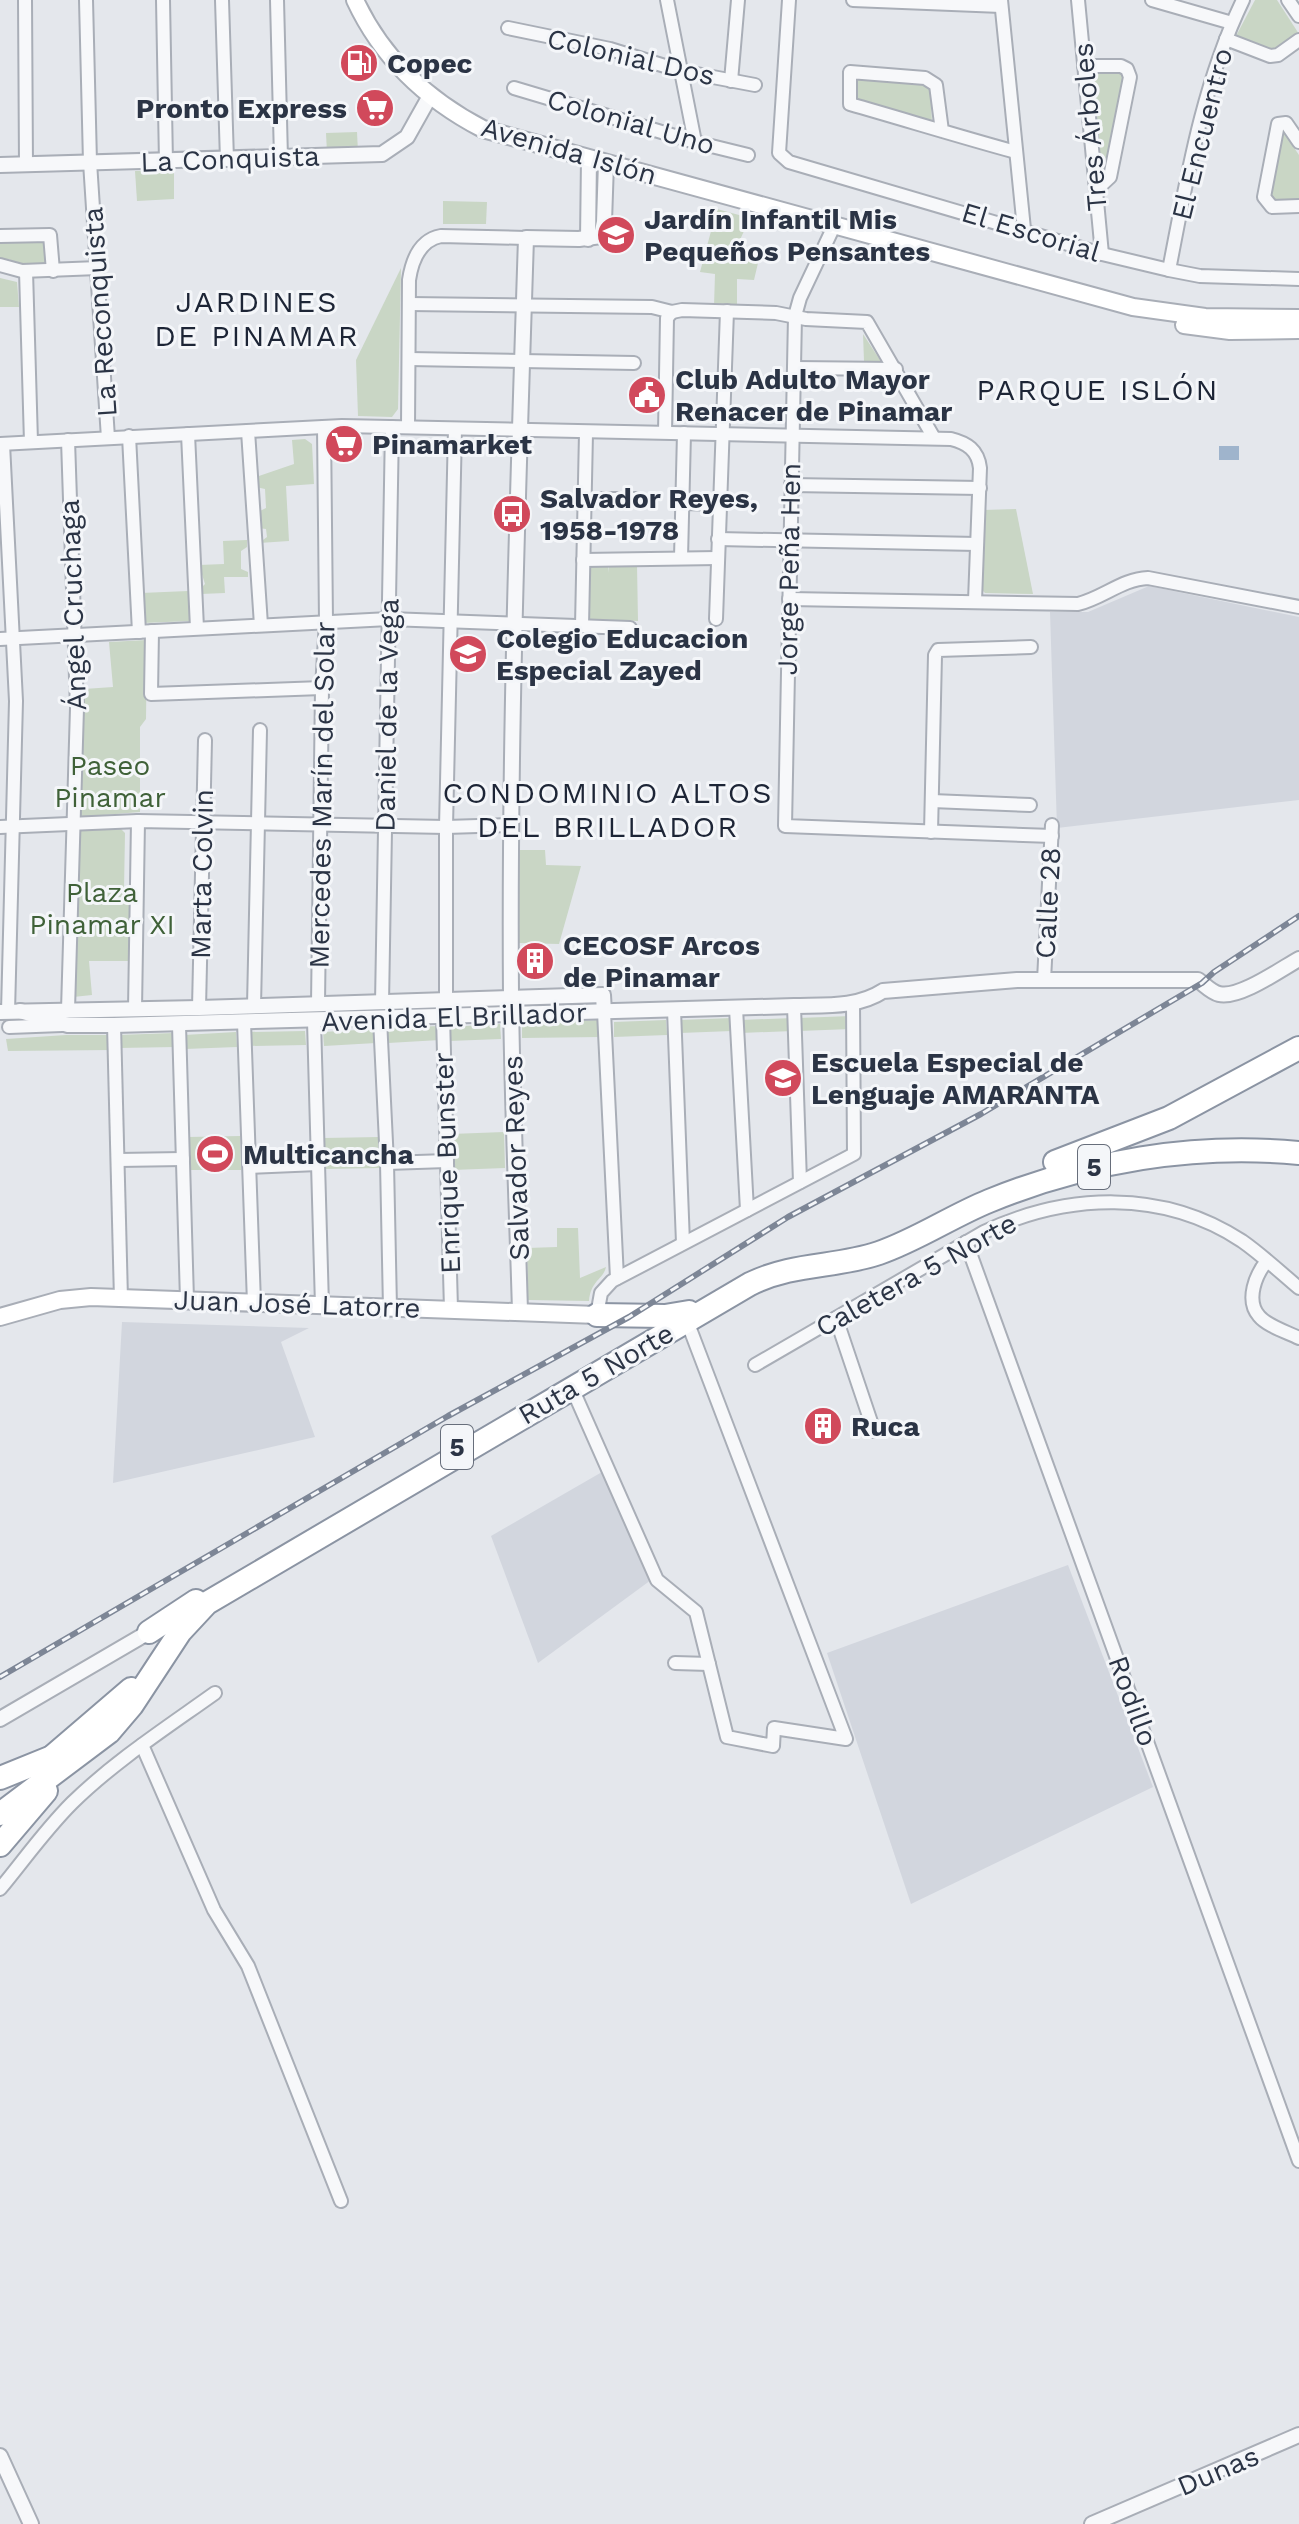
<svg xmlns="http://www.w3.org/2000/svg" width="1299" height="2524" font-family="'Work Sans',sans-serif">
<rect width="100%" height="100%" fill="#e4e7ec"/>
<g fill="#d2d6de">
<path d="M1149,586l150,31v183l-242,28 -7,-216h38z"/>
<path d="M122,1322l187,6 -28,14 34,95 -202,46z"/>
<path d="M602,1472l49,108 -113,83 -47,-127z"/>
<path d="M1068,1565l85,222 -242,117 -84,-251z"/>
</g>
<g fill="#c9d6c5">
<path d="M1255,0h22l22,34 -27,16 -36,-14z"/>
<path d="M1092,71h28l5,5 -20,98 -5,4 -10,-104z"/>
<path d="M855,77l75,8 2,37 -78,-22z"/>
<path d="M357,132l1,20 -31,1 -1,-20z"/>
<path d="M1284,133l15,22v47l-23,1 -6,-6 10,-61z"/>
<path d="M174,169v30l-37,2 -2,-30z"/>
<path d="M443,201l44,1 -1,22h-43z"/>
<path d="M717,209l33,9 -17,37 25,8 -4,17 -17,-1v28l-23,-1 1,-32 -15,-2z"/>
<path d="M45,241l1,26 -23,1 -14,-9h-9v-17z"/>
<path d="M401,268l-3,141 -6,8 -34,-1 -2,-56z"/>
<path d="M0,278l17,4 2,25h-19z"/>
<path d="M863,334l19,29 -18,-2z"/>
<path d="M305,439l7,5 2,40 -28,2 3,55 -30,2 8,-6 -1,-8 -8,-1v-16l8,-4 -1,-19 -9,-2v-10l38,-13 -2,-24z"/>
<path d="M1016,509l17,85 -48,-1 -5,-5 3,-78z"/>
<path d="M247,540v7l-6,4v18l7,3v5h-24l1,16 -24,1 -1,-5 5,-5 -6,-19 25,-1 -1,-23z"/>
<path d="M588,563h20l1,10v-7l28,-1 1,56 -52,-2z"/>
<path d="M188,591l2,30 -47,2 -2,-30z"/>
<path d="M147,640l-1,79 -6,8v85l-61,5 5,-128 29,-2 -4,-45z"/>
<path d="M121,829l4,4 -1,57 7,1 -2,70h-40l3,34 -19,2 3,-166z"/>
<path d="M518,850h27l1,15 35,1 -22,78 -41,-1z"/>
<path d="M851,1016v13l-52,2 -1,-13z"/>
<path d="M732,1018v13l-52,2v-13z"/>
<path d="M793,1018v13l-52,2v-13z"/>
<path d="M598,1020l2,17 -78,1v-13z"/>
<path d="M666,1020l1,15 -53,2v-15z"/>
<path d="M500,1024l1,15 -52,2 -1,-14z"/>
<path d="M439,1026l1,14 -52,3v-15z"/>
<path d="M375,1029l1,14 -52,3 -1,-14z"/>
<path d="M305,1031l1,14 -59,1v-14z"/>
<path d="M236,1032l1,15 -52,2 -1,-14z"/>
<path d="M174,1033l1,14 -56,1 -1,-13z"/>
<path d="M66,1035h45l1,15 -104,1 -2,-12z"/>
<path d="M504,1132l1,36 -53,2 -1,-36z"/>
<path d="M240,1136l1,34h-52l-1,-33z"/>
<path d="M379,1137l1,31 -55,1 -1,-31z"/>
<path d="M557,1228h21l2,50 26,-11c-3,13 -15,13 -17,34l-61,-1 -1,-52 30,-1z"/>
</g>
<rect fill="#9fb4cc" x="1219" y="446" width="20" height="14"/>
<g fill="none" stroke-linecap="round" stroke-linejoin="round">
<defs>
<g id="minor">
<path d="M25,0l1,165"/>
<path d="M86,0l4,162 18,276"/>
<path d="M163,0l3,162"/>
<path d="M222,0l5,160"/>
<path d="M277,0l4,158"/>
<path d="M667,0l28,142"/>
<path d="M789,0l-10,153 10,9 313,92 67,16 31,6 99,3"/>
<path d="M853,0l148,6"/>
<path d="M1001,0l23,229"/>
<path d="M1078,0l24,254"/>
<path d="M1152,0l80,23"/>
<path d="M1288,0l11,16"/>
<path d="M508,28l102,21 71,22 74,14"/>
<path d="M1226,39l44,17 8,-1 21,-15"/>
<path d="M1084,66h37l6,3 3,8 -20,100 -14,13"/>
<path d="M731,81l7,-81"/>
<path d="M514,88l181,54 53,13"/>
<path d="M942,131l-6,-46 -11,-7 -75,-6v32c56,16 111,33 166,48"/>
<path d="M1299,142l-13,-19 -8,1 -14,73 8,10 27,-1"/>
<path d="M835,224l-35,74 -5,18 -10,510 267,10"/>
<path d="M0,236l50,-1 3,36"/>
<path d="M0,265l22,6 76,-3"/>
<path d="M1169,270c18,-92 33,-185 74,-270"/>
<path d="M26,271l5,171"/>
<path d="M409,304l243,3 20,5"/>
<path d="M672,312l10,-2 94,3 30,6 61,3 67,116"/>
<path d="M409,359l225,4"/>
<path d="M794,368l102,1"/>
<path d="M408,427l1,-147c3,-20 11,-40 32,-44l85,2"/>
<path d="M248,431l13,194"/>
<path d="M665,432l2,-114 5,-6"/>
<path d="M188,434l9,194"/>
<path d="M129,436l10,196"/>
<path d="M0,444l342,-18 609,13c16,4 27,11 29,29l-5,133"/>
<path d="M3,444l13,257 -8,311"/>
<path d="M791,485l189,3"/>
<path d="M584,499h53"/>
<path d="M682,503l37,1"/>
<path d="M718,539l259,5"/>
<path d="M681,558l3,-125"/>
<path d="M583,560l135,-2"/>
<path d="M789,599l289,5c25,-6 44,-25 70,-26l151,29"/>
<path d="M716,619l11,-308"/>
<path d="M582,626l4,-193"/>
<path d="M152,631l-1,63 171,-6"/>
<path d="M0,639l389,-20 241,9"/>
<path d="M932,801l98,4"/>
<path d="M0,827l138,-6 308,6 66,-2"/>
<path d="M931,832l4,-177 3,-5 93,-3"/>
<path d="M1044,980l8,-155"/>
<path d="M446,1000v-173l9,-398"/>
<path d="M382,1003l10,-576"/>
<path d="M318,1004l4,-316 4,-67 -2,-194"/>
<path d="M254,1006l6,-276"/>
<path d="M794,1006l6,176"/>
<path d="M199,1008l6,-268"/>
<path d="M736,1008l11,202"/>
<path d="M135,1009l3,-188"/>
<path d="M68,1010l9,-302 -9,-268"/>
<path d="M674,1010l9,233"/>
<path d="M604,1012l13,266"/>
<path d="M443,1017l8,292"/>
<path d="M380,1019l7,144 3,145"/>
<path d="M314,1021l8,285"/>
<path d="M244,1022l10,281"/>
<path d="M114,1025l7,274"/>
<path d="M179,1025l8,275"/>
<path d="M9,1027l53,-2"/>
<path d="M118,1160l65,-1"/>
<path d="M387,1163l60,-2"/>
<path d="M250,1167l68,-3"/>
<path d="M966,1242l333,919"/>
<path d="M1267,1261c-11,13 -22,39 -8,55 8,10 28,16 40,22"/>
<path d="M597,1315l4,-22 11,-12 242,-127 -1,-151"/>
<path d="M836,1318l38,113"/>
<path d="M755,1365l229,-133c83,-39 179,-43 258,9 20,14 38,31 57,47"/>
<path d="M572,1388l85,192 39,32 31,125 46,9 1,-18 72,11 -159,-418"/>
<path d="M675,1663l34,1"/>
<path d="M142,1745l72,165 34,56 93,235"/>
<path d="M0,1889c24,-29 45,-59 72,-86 43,-42 94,-75 143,-110"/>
</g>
<g id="tertiary">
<path d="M0,165l382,-11 25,-17 23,-41"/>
<path d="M588,239l1,-81"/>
<path d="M20,1011l48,14h46l680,-19c30,-1 63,2 89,-15l134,-11h181c7,5 13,12 21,14 20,5 62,-25 80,-35"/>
<path d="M0,1012l199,-4 404,-13 1,17"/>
<path d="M520,1311c-3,-105 -8,-210 -9,-315 -2,-253 7,-506 15,-758l53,1 22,-3 3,-14 2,-59"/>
<path d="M0,1719l149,-87"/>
<path d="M0,2456l31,68"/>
<path d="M1092,2524l207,-89"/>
</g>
<g id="secondary">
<path d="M355,0c27,58 72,100 128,129l650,178 72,10 94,1"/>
<path d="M1184,325l46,6 69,-1"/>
<path d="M0,1317l60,-17 31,-3 506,18"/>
</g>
<g id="motorway">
<path d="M1055,1162l114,-44 130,-70"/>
<path d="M597,1315l68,1 24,-4"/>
<path d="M149,1632l47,-31"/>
<path d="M54,1755l77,-66"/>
<path d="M0,1778l52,-21"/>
<path d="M0,1814l109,-82 23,-27 48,-73 27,-29 543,-319c45,-22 85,-16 129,-31 38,-13 73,-37 110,-52 98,-40 205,-58 310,-48"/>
<path d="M0,1845l46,-54"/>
</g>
</defs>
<use href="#minor" stroke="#a9aeb7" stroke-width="16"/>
<use href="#tertiary" stroke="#a9aeb7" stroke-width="18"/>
<use href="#secondary" stroke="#a9aeb7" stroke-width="20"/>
<use href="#motorway" stroke="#8b94a3" stroke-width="26"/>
<use href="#minor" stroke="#f7f8fa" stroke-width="12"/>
<use href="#tertiary" stroke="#f7f8fa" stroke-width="14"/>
<use href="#secondary" stroke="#fff" stroke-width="16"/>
<use href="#motorway" stroke="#fff" stroke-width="22"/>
<defs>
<path id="rail" d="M0,1677l448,-261 181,-99 159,-100 193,-103 221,-131 12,-11 85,-56"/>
</defs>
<use href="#rail" stroke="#7d8696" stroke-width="6"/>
<use href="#rail" stroke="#f4f6f9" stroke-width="3" stroke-dasharray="9" stroke-linecap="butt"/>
</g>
<defs>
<symbol id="fuel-disc" viewBox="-11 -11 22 22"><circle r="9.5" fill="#d1495b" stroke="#f4f6f9"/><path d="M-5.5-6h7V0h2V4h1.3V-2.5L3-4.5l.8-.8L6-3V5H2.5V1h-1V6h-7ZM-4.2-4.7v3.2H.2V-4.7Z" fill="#fff"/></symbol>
<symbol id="supermarket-disc" viewBox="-11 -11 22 22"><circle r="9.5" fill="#d1495b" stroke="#f4f6f9"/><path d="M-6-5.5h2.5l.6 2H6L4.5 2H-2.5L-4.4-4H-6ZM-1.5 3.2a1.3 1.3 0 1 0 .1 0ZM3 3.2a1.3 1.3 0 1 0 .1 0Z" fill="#fff"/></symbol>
<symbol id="school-disc" viewBox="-11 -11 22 22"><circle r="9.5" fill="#d1495b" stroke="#f4f6f9"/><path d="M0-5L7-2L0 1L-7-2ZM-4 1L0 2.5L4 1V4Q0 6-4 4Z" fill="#fff"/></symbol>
<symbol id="civic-disc" viewBox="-11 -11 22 22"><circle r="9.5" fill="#d1495b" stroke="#f4f6f9"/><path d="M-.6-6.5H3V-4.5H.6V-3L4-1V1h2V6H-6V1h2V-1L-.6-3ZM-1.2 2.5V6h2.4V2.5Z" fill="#fff"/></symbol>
<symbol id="bus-disc" viewBox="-11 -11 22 22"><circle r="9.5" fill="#d1495b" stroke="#f4f6f9"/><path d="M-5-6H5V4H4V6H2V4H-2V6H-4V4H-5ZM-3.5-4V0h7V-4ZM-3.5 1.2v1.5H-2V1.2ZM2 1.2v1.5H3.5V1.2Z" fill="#fff"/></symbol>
<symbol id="building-disc" viewBox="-11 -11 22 22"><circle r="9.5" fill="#d1495b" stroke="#f4f6f9"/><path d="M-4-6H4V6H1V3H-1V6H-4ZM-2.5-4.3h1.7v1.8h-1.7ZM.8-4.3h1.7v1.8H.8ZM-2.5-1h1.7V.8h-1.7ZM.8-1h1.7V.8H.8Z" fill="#fff"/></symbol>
<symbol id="stadium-disc" viewBox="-11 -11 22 22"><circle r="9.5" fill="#d1495b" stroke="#f4f6f9"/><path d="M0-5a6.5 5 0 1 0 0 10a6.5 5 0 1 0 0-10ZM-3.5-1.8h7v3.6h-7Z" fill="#fff"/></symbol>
</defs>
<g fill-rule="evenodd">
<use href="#fuel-disc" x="337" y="41" width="44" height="44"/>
<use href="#supermarket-disc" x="353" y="86" width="44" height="44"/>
<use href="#school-disc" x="594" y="213" width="44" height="44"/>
<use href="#civic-disc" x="625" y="373" width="44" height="44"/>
<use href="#supermarket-disc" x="322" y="422" width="44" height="44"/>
<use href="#bus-disc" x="490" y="492" width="44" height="44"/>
<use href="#school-disc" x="446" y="632" width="44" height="44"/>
<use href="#building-disc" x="513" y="939" width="44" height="44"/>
<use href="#school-disc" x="761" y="1056" width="44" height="44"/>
<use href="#stadium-disc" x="193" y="1132" width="44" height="44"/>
<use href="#building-disc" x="801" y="1404" width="44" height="44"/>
</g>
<g text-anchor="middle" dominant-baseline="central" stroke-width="6" stroke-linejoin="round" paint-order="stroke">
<g fill="#f4f6f9" stroke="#676e7b" stroke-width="2">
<rect x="1078" y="1145" width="32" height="44" rx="6"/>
<rect x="441" y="1425" width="32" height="44" rx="6"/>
</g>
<g font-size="26" font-weight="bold" fill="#2b3445">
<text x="1094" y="1167">5</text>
<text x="457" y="1447">5</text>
</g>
<g font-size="28" fill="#2b3445" stroke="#f4f6f9">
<text transform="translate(631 57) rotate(13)">Colonial Dos</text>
<text transform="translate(631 122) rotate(16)">Colonial Uno</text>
<text transform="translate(1090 127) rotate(-95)">Tres Árboles</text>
<text transform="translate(1202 134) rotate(-76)">El Encuentro</text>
<text transform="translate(569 151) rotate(16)">Avenida Islón</text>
<text transform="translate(230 159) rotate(-2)">La Conquista</text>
<text transform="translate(1031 232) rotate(17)">El Escorial</text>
<text transform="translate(100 312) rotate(-94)">La Reconquista</text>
<text transform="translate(789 569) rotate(-89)">Jorge Peña Hen</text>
<text transform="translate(73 605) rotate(-92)">Ángel Cruchaga</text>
<text transform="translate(387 715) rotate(-89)">Daniel de la Vega</text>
<text transform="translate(322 795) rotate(-89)">Mercedes Marín del Solar</text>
<text transform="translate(202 874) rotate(-89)">Marta Colvin</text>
<text transform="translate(1048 903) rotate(-87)">Calle 28</text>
<text transform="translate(454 1017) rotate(-2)">Avenida El Brillador</text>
<text transform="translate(516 1158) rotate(-92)">Salvador Reyes</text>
<text transform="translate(447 1163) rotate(-92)">Enrique Bunster</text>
<text transform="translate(916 1275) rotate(-29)">Caletera 5 Norte</text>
<text transform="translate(297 1304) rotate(2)">Juan José Latorre</text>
<text transform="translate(596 1374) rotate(-30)">Ruta 5 Norte</text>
<text transform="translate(1133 1701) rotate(70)">Rodillo</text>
<text transform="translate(1218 2471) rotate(-23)">Dunas</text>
</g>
<g font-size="28" font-weight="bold" fill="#2b3445" stroke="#f4f6f9" text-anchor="start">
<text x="387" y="63">Copec</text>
<text x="347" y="108" text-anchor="end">Pronto Express</text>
<text x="644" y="219">Jardín Infantil Mis<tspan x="644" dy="32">Pequeños Pensantes</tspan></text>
<text x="675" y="379">Club Adulto Mayor<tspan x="675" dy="32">Renacer de Pinamar</tspan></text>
<text x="372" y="444">Pinamarket</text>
<text x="540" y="498">Salvador Reyes,<tspan x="540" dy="32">1958-1978</tspan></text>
<text x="496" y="638">Colegio Educacion<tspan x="496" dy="32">Especial Zayed</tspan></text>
<text x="563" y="945">CECOSF Arcos<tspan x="563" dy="32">de Pinamar</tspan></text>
<text x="811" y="1062">Escuela Especial de<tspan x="811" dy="32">Lenguaje AMARANTA</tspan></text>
<text x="243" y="1154">Multicancha</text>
<text x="851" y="1426">Ruca</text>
</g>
<g font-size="28" fill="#3f6138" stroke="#f4f6f9">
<text x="110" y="765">Paseo<tspan x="110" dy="32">Pinamar</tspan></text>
<text x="102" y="892">Plaza<tspan x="102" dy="32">Pinamar XI</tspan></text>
</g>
<g font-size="30" letter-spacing="2" fill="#1d2536" stroke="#f4f6f9">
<text x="257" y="301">JARDINES<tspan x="257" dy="34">DE PINAMAR</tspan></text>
<text x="1098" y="389">PARQUE ISLÓN</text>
<text x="608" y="792">CONDOMINIO ALTOS<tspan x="608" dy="34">DEL BRILLADOR</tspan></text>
</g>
</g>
</svg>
